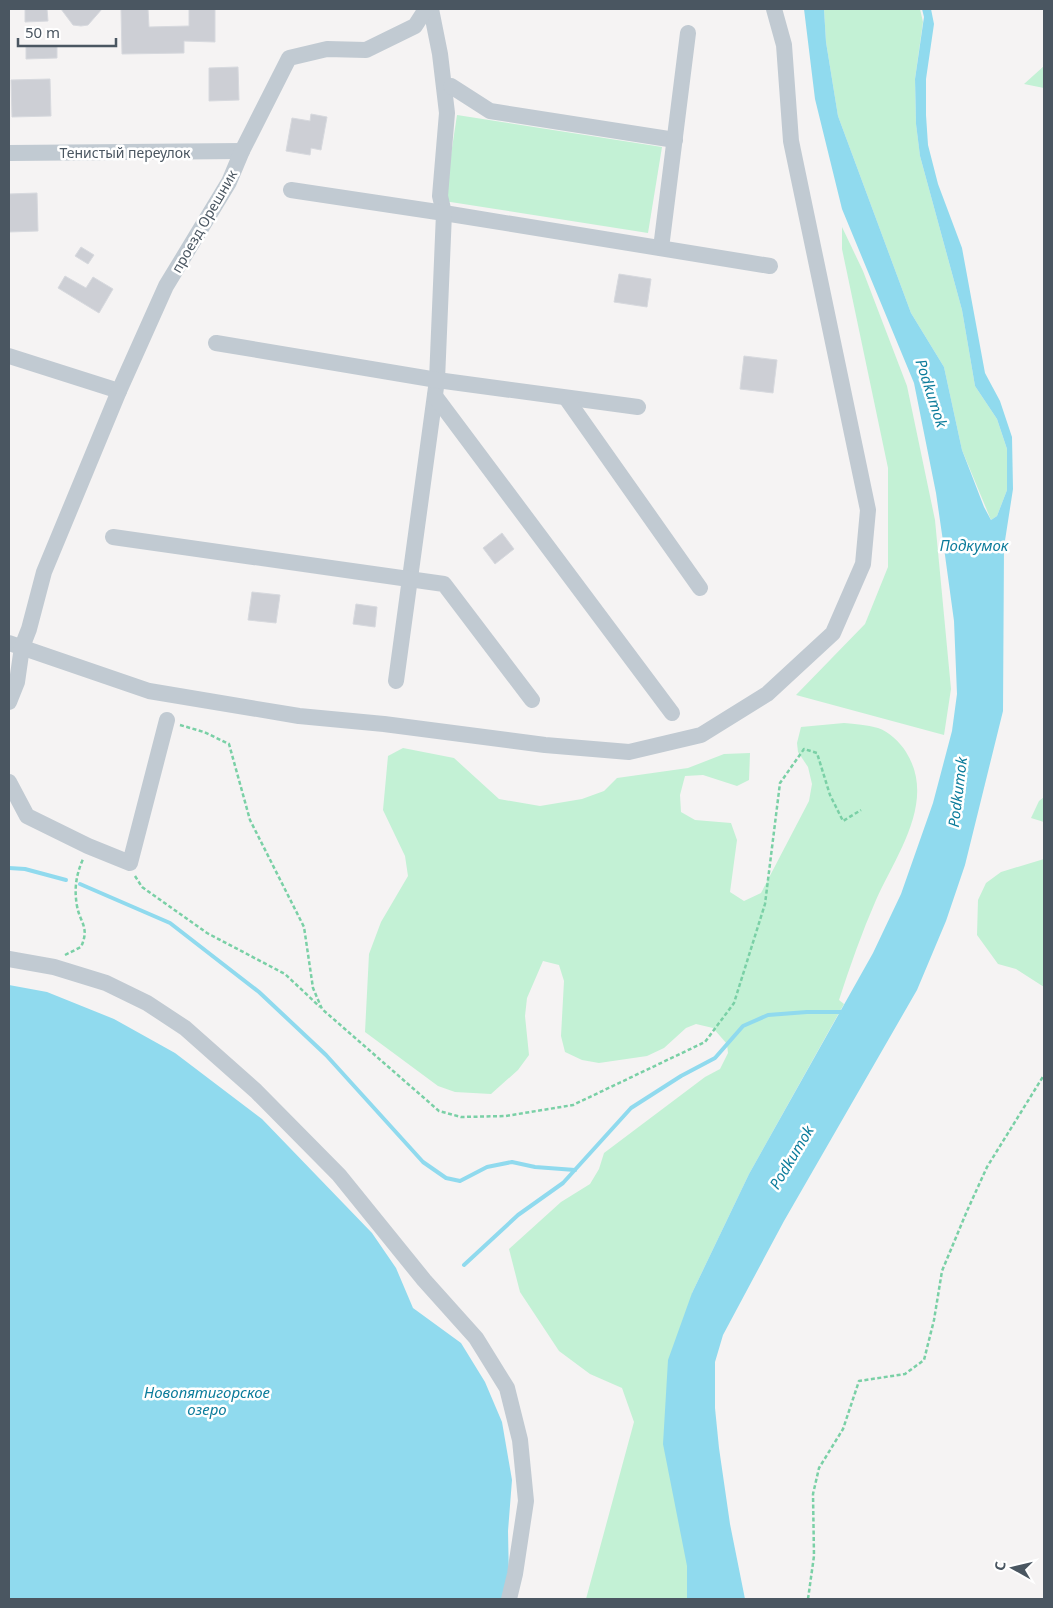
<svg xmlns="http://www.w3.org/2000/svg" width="1053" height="1608" font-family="'Noto Sans',sans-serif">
<rect width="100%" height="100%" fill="#f5f3f3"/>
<g fill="#c3f1d5">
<path d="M824,9h96l3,13 -8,57 1,45 4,32 42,154 13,76 22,33 10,30v41l-10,26 -6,4 -29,-70 -18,-83 -33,-54 -73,-197 -12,-74z"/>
<path d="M1044,66v22l-20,-4z"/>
<path d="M457,115l205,32 -14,86 -204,-32z"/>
<path d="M842,227l21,44 44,115 28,134 16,169 -7,46 -148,-40 69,-71 23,-57v-99l-46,-219z"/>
<path d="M844,723c11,1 23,2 34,5 10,3 23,15 28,24 31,49 -10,103 -30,148 -14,32 -26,66 -37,100l5,4 -95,170 -57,119 -5,306h-101l48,-177 -12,-34 -32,-14 -31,-23 -39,-59 -11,-43 52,-47 29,-18 9,-15 5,-16 101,-76 15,-8 8,-16 -1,-9 -14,-16 -17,-4 -10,4 -22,20 -17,8 -48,7 -17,-3 -17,-8 -4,-16 3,-55 -5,-16 -16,-4 -16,37 -2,18 4,39 -11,15 -27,24 -36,-2 -17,-6 -73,-54 4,-78 12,-32 27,-46 -3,-20 -22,-46 5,-54 15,-8 51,10 45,41 41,7 42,-7 22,-8 13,-13 71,-10 36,-14 26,-1 -1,27 -12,6 -34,-11 -18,1 -5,19 1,17 14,8 36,3 6,17 -7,52 14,9 17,-8 48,-92 3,-17 -4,-17 -10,-15 -1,-9 4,-16z"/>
<path d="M1044,797v25l-13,-4 8,-17z"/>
<path d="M1044,859v128l-28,-18 -18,-5 -21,-29 1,-35 8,-17 15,-11z"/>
</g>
<g fill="#90daee">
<path d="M804,9h20l2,33 12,74 73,197 33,54 18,83 22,57 7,13 6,-4 10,-26v-41l-10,-30 -22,-33 -13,-76 -42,-154 -4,-32 -1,-45 9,-62 -2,-8h9l3,15 -8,55v36l2,30 10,39 24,64 23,125 15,28 12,36 1,52 -9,58 -1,164 -38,154 -19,56 -29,69 -133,231 -61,114 -8,27v46l4,40 11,76 15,75h-58v-33l-24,-122 5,-84 24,-67 57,-119 124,-221 28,-59 32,-91 19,-72 5,-37 -3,-73 -10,-73 -8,-55 -22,-110 -72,-174 -27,-110z"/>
<path d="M9,985l38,7 67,27 61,34 87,66 110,114 24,35 17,40 48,35 24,39 17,40 10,58 -4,51 1,50 -6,18h-494z"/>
</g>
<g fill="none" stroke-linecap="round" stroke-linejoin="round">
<g stroke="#90daee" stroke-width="4">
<path d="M9,868l16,1 41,11"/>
<path d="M80,884l90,39 89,69 67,63 97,107 23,16 14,3 27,-14 25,-5 23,5 40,3"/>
<path d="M464,1265l54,-50 45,-32 68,-75 50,-32 34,-18 28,-32 25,-11 39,-3h36"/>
</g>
</g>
<g fill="#cdcfd5" stroke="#d7d9de">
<path d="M25,9h22l1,12 -23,1z"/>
<path d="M61,9h41l-14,16 -7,1 -8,-1z"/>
<path d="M121,9h27l1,18 40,-1v-17h26v33l-31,-1v12l-62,1z"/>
<path d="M57,46v12l-31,1v-12z"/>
<path d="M238,67l1,33 -30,1v-33z"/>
<path d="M50,79l1,37 -39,1 -1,-37z"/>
<path d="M311,114l16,3 -6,33 -10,-2 -1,7 -24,-4 6,-33 18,3z"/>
<path d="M37,193l1,38 -29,1v-38z"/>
<path d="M81,247l13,8 -6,9 -13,-8z"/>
<path d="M619,274l32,5 -4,28 -33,-5z"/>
<path d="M65,276l21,12 7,-11 20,12 -14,24 -41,-25z"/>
<path d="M744,356l33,4 -4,33 -33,-4z"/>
<path d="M502,533l12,16 -19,15 -12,-16z"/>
<path d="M252,592l28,3 -4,28 -28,-3z"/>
<path d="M356,604l21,3 -2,20 -22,-3z"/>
</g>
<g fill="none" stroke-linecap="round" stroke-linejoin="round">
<g stroke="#7ad0a6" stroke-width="2.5" stroke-dasharray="4 2.5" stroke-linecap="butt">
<path d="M180,725l24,7 25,12 21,76 54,107 9,61 9,21 117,102 22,6 45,-1 67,-11 132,-63 29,-39 31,-99 15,-121 24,-34 13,4 13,42 13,26 18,-11"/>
<path d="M135,876l7,11 65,46 78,41 35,33"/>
<path d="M65,955l16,-8c9,-20 -1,-24 -4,-41 -3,-17 -1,-31 6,-47"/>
<path d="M808,1599l6,-43 -1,-62 6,-26 24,-39 16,-48 46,-7 19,-14 10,-40 8,-49 25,-60 20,-44 57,-92"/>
</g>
<g stroke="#c1cad2" stroke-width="16">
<path d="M431,9l9,45 7,59 -7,83 4,17 326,53"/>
<path d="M451,86l39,25 185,29"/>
<path d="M9,153l233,-2"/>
<path d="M291,190l153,23 -7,167 -41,301"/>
<path d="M661,248l27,-215"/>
<path d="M216,343l221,37 201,27"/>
<path d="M9,356l110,35"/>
<path d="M435,396l237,317"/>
<path d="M566,398l134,190"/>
<path d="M113,537l331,47 88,116"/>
<path d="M9,643l140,48 150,25 85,8 161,21 84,7 72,-17 66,-41 66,-61 30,-69 5,-54 -77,-369 -7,-96 -10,-36"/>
<path d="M9,702l8,-20 5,-35 7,-18 15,-57 75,-181 47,-105 63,-104 13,-31 47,-93 38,-9 39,1 49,-24 11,-17"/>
<path d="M9,782l18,34 61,30 42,17 37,-143"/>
<path d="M9,959l45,8 52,16 41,20 38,25 71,63 83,84 85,105 52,58 31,50 13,52 6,61 -11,73 -6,25"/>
</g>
</g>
<g text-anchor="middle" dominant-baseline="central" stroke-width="5" stroke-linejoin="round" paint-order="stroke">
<g font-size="14" fill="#4a5661" stroke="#fff">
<text x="125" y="152">Тенистый переулок</text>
<text transform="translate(204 221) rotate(-60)">проезд Орешник</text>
</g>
<g font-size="15" font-style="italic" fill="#0c7c9b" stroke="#fff">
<text transform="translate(932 393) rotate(72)">Podkumok</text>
<text x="974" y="545">Подкумок</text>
<text transform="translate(957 792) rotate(-83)">Podkumok</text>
<text transform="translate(791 1157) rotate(-59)">Podkumok</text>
<text x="207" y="1392">Новопятигорское<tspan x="207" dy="17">озеро</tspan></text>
</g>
</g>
<rect width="1053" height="1608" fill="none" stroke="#4a5661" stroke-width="20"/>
<g transform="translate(1013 1568) rotate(278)" stroke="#ffffff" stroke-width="4" paint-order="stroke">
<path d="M0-4L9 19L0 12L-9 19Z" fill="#4a5661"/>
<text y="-8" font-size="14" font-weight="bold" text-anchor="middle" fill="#4a5661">С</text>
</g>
<path d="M18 38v8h98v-8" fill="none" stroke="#4a5661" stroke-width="2.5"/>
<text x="25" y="38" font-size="15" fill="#4a5661" stroke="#ffffff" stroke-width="4" paint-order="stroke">50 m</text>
</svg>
